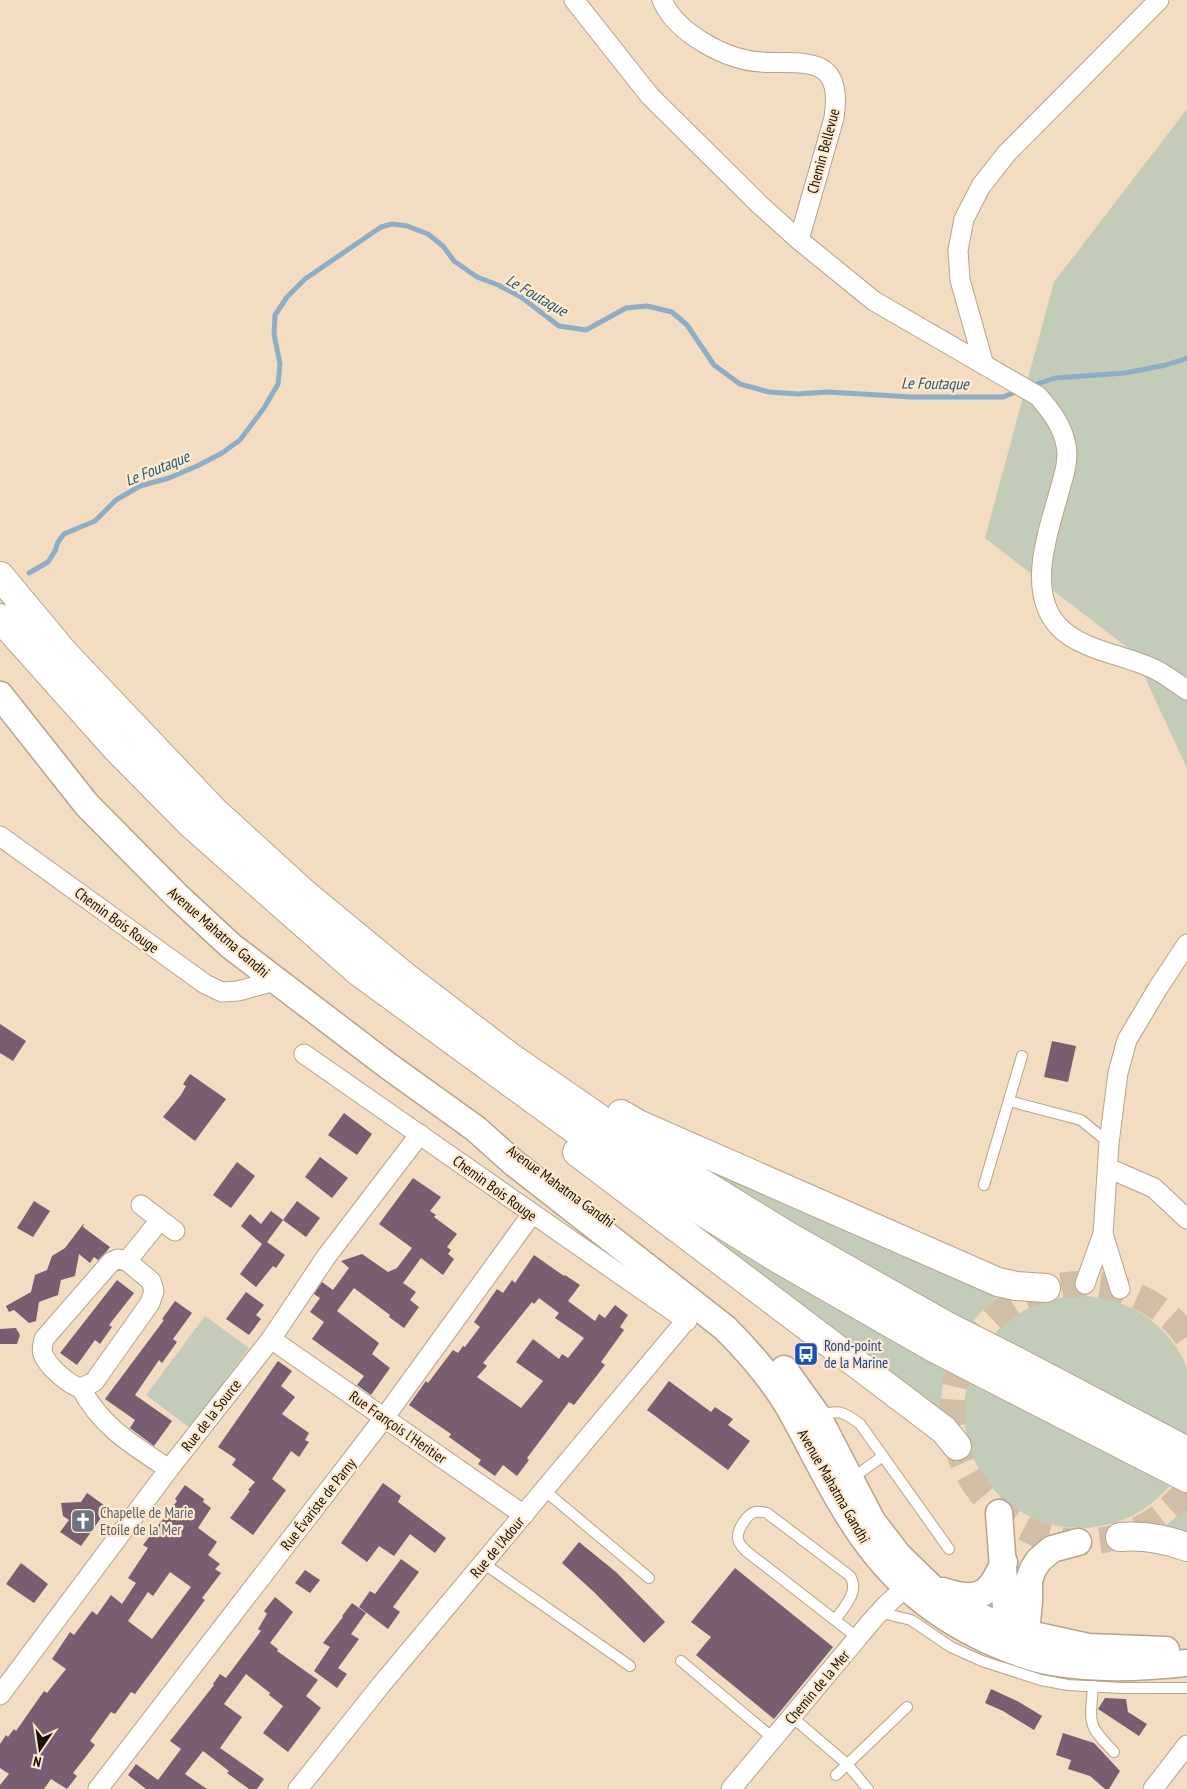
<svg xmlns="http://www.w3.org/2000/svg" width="1187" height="1789" font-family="'PT Sans Narrow',sans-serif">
<rect width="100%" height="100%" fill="#f2ddc2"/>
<g fill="#c2ccb9">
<path d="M1187,109v659l-54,-116 -148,-114 69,-256z"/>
<path d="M671,1148l332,143c-25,24 -46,43 -57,77 -4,13 -4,28 -6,42l-269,-199 257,149 24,-47 -150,-82z"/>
<circle cx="1080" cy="1412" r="116"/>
<path d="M205,1316l44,32 -59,80 -44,-33z"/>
<path d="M1187,1507v32l-26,-9z"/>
</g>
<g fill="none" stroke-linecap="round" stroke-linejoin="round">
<g stroke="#8daec4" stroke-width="5">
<path d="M1031,386l24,-8 70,-5 41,-8 21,-7"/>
<path d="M29,573l19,-11 7,-11 3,-9 6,-8 31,-13 21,-21 24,-14 29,-8 28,-12 25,-13 18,-13 24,-32 14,-24 2,-20 -6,-30 1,-19 12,-18 18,-18 76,-52 11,-3 15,2 21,8 15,12 11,15 23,16 21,8 23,12 38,29 27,4 40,-22 21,-2 25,6 15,13 27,40 26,19 29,8 29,2 29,-2 85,5h91l15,-6"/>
</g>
</g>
<g fill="#775e71" fill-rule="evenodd">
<path d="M0,1024l26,17 -13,20 -13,-8z"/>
<path d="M1052,1041l24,5 -8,36 -24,-5z"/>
<path d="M190,1074l36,25 -31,42 -32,-24 18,-22 5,-9 -3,-2z"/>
<path d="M344,1113l28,21 -15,21 -29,-20z"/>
<path d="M320,1157l28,21 -16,20 -27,-21z"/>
<path d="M237,1162l18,14 -24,32 -18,-13z"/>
<path d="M413,1178l28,19 -11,14 6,4 -2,2 23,17 -10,13 4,3 -3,4 6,5 -11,16 -22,-17 -18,25 13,9 -6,8 9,7 -15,21 -15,-11 1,-2 -36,-27 -17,23 42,32 -7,11 18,14 -19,27 -14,-10 7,-9 -52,-37 12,-17 -14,-10 10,-14 -6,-4 8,-12 11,8 16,-22 -8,-7 21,-7 26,18 9,-4 15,-20 -33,-24z"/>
<path d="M34,1201l16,10 -17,26 -16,-9z"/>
<path d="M297,1201l23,17 -14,19 -23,-17 -16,22 18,13 -9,13 -3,-2 -17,21 -16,-13 22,-30 -21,-18 9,-12 11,10 10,-13 12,9z"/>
<path d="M84,1223l-1,4 27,20 -4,5 -8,8 -4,-3 -4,6 -11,-9 -4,22 -14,4 -3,15 -19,7 -3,19 -7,2 -15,-13 -5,2 -3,-6 25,-14 4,-17 12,-5 5,-14 13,-8z"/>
<path d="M534,1255l30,21 1,-1 15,10 -12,16 27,20 4,-7 6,4 10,-13 13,10 -8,12 4,3 -23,32 4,3 -31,40 -5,-3 -42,56 2,2 -12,16 -14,-11 -8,11 -17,-12 3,-4 -32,-23 2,-3 -42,-29 17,-24 2,2 25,-33 5,3 5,-7 2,1 15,-20 -6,-5 23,-33 6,4 9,-13 3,3zM539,1298l20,15 -4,5 29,20 -16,20 -6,-4 -3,5 -26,-20 -17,23 27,19 -22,27 -44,-31 10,-11 -4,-3 49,-61 2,2z"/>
<path d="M117,1280l17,13 -25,32 3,2 -12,17 -5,-4 -18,25 -17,-12z"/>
<path d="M246,1292l18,13 -8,10 5,4 -12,16 -23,-16z"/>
<path d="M175,1301l17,12 -19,26 4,3 -15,21 -3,-3 -24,35 37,26 -18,25 -24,-18 5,-8 -30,-21 59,-79 -2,-1z"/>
<path d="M16,1328l4,7 -3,9h-17v-15z"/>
<path d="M278,1361l14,10 -11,15 14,11 -13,17 27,19 -4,7 4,2 -10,15 -8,-6 -19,28 14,11 -33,45 -23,-17 20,-27 -2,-1 7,-8 -23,-17 4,-6 -18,-12z"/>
<path d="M669,1381l42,31 4,-5 18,12 -5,6 22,16 -22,29 -81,-60z"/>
<path d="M383,1483l18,13 -3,6 48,36 -11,15 -25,-19 -16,22 -15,-10 -12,16 -26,-19z"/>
<path d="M185,1485l19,14 -1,3 8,6 -13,20 19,14 -9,13 12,9 -5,5 6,4 -19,25 3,2 -70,94 -4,-2 -16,22 -4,-2 -21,29 5,4 -22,28 4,3 -10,13 -16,-10 -7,10h-44v-4l9,-11 -9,-6v-24l6,-9 2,2 6,-8 2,2 28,-40 3,2 19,-24 -14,-10 18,-27 4,3 18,-24 5,4 14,-20 11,9 14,-21 -8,-5 20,-30 -5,-3 34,-44 -2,-2zM170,1572l21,15 -39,52 -24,-18 20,-29 5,4z"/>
<path d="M87,1493l21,15 -27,38 -21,-14 9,-12 -6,-4 -2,-13 20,-1z"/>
<path d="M579,1542l37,30 49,50 -21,21 -50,-51 -32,-29z"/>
<path d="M401,1559l18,13 -26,35 7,5 -12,17 -29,-22 11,-16 5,3z"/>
<path d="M21,1563l27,21 -14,19 -28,-19z"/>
<path d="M735,1568l98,79 -59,72 -78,-64 15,-18 -20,-15z"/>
<path d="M305,1570l15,10 -10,13 -15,-10z"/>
<path d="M275,1597l18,15 -23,31 8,6 -1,2 41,29 -12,16 15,12 -33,44 -25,-19 20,-27 -14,-11 1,-2 -24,-19 -22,30 18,13 -22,31 44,31 -7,10h-8l-22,-16 2,-2 -26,-20 -18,23 22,15h-61l-18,-14 8,-11 22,16 23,-31 -11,-8 44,-56 -1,-1 7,-10 6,4 35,-47 -3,-2 9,-15 -3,-3z"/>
<path d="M352,1603l14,10 -15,21 8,5 -21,29 9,6 -10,14 -23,-17 16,-24 -7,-4 20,-26 -1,-1z"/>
<path d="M991,1689l28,13 23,14 -8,14 -31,-19 -18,-8z"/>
<path d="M1105,1698l21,1 2,13 19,12 -8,12 -41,-27z"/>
<path d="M1063,1733l31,10 26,28 -11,18h-4l-15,-13 -22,-7 3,-9 -15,-5z"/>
</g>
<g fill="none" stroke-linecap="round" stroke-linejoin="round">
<path stroke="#d1bea6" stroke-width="26" stroke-dasharray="26 13" stroke-linecap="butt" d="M1187,1337c-23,-35 -70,-55 -111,-53 -40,2 -81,22 -101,57 -9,16 -21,37 -22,56 -10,107 99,179 194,128 15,-8 28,-22 40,-34"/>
<defs>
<g id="service">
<path d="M1009,1101l72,19 28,23"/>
<path d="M984,1185l38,-129"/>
<path d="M819,1415c20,-5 24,-4 41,9l89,125"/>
<path d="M851,1479l32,-23"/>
<path d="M544,1490l105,88"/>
<path d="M483,1563l147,103"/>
<path d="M878,1612l33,8 40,27 31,14 59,19 27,5 53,3h66"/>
<path d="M835,1620c9,-13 25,-28 15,-44l-83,-63c-4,-1 -8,-2 -12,-1 -8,2 -18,18 -17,26 0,5 5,10 8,13l112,87"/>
<path d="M681,1661l93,78"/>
<path d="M1093,1686c-3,39 -6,38 21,66"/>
<path d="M792,1717l55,47 21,25"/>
<path d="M836,1775l71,-68"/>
</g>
<g id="minor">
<path d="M574,0l76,96 110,109 39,35 75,61 164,95c13,15 24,29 28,49 3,15 -2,30 -6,44 -11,41 -35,102 -1,138 24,24 63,27 93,41 12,5 24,15 35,22"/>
<path d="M662,0c14,33 64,60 99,62 18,2 50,-3 64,9 13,11 11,32 9,47l-35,122"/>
<path d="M984,365l-24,-85 -2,-30 6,-31 17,-33 26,-33 152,-153"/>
<path d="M0,836l205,148 17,8 16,-1 37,-10"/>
<path d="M304,1054l383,267"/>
<path d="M1108,1171h7l39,17 33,31"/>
<path d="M141,1205l34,26"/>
<path d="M1103,1234l17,55"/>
<path d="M127,1261l33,-41"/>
<path d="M1085,1284l18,-50 6,-91 9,-70 9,-33 31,-52 29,-44"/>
<path d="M271,1339l253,176"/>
<path d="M81,1388c-11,-2 -34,-22 -38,-34 -2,-5 0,-10 1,-15l67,-77 7,-3 9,2 24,20 3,10 -4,12 -56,79 -13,6c20,39 53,58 88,81"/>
<path d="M0,1695l169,-226 102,-130 55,-82 94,-123"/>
<path d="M98,1789l286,-371 148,-204"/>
<path d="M298,1789l83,-104 317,-379"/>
<path d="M731,1789c36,-43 72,-86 108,-129 22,-25 40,-52 67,-72"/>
<path d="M1153,1789l34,-44"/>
</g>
<g id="secondary">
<path d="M0,695l87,110 90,91 54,50 156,119 89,64 38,34 211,165c23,23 45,48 62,76 21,36 38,74 60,109 36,59 78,98 140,127 21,9 42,18 65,22 44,8 90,6 135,1"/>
<path d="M784,1369l33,46 55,106 26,34 34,33 36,23 39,18 81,18 78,3"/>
<path d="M999,1513l8,109 -1,23"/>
<path d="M943,1591c36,12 47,4 61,-29"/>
<path d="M1022,1650l4,-17 3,-32v-21l4,-11 6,-9 13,-11 26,-7"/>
</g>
<g id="trunk">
<path d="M0,576l65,78 149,157 91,83 103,85 101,77 113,78 166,102 157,89"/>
<path d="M0,618l116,130 75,76 168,148 244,178 174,108 157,90"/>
<path d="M621,1114l17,10 360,158 18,4 30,2"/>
<path d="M577,1152l367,278 13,16"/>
<path d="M1016,1361l171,90"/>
<path d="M1004,1384l183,94"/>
<path d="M1120,1537c24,-2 45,2 67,10"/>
</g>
</defs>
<use href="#service" stroke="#b7a38a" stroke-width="12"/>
<use href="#minor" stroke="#b7a38a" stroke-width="21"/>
<use href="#secondary" stroke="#b7a38a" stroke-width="29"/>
<use href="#trunk" stroke="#b7a38a" stroke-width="30"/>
<use href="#service" stroke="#fff" stroke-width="10"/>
<use href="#minor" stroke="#fff" stroke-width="19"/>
<use href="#secondary" stroke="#fff" stroke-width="26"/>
<use href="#trunk" stroke="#fff" stroke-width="28"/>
<defs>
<g id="trunk-bridge">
<path d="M945,1325l71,36"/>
<path d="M934,1348l70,36"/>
</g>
</defs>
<use href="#trunk-bridge" stroke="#b7a38a" stroke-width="30" stroke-linecap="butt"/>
<use href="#trunk-bridge" stroke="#fff" stroke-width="28"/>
</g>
<defs>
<symbol id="bus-square" viewBox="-11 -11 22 22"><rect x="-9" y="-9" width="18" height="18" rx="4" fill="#1a4fb4" stroke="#ffeacf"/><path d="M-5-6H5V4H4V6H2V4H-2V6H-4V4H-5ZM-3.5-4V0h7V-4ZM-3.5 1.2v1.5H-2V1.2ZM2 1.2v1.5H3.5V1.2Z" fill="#fff"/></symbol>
<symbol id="church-square" viewBox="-11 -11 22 22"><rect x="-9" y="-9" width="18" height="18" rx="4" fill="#6b7280" stroke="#ffeacf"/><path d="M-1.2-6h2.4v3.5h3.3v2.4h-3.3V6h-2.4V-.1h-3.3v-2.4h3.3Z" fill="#fff"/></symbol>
</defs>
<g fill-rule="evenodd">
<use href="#bus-square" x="792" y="1340" width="28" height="28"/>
<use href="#church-square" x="69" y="1507" width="28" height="28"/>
</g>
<g text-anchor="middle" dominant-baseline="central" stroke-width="4.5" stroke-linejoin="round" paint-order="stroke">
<g font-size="15" fill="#181107" stroke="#ffeacf">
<text transform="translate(823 151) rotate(-75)">Chemin Bellevue</text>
<text transform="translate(117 920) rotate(36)">Chemin Bois Rouge</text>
<text transform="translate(219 932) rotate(41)">Avenue Mahatma Gandhi</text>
<text transform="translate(561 1186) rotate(36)">Avenue Mahatma Gandhi</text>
<text transform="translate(495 1188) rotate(36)">Chemin Bois Rouge</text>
<text transform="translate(211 1415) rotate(-52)">Rue de la Source</text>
<text transform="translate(398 1427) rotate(35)">Rue François l'Heritier</text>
<text transform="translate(834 1486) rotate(60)">Avenue Mahatma Gandhi</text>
<text transform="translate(318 1504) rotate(-52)">Rue Évariste de Parny</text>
<text transform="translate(497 1547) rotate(-50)">Rue de l'Adour</text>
<text transform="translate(817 1687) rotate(-50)">Chemin de la Mer</text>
</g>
<g font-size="15" fill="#164399" stroke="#ffeacf" text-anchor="start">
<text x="824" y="1345">Rond-point<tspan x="824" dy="17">de la Marine</tspan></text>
</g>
<g font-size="15" fill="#5b616d" stroke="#ffeacf" text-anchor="start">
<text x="100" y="1512">Chapelle de Marie<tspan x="100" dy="17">Etoile de la Mer</tspan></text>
</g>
<g font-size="16" font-style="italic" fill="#225a7a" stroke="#ffeacf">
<text transform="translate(537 295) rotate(30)">Le Foutaque</text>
<text transform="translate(935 383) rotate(1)">Le Foutaque</text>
<text transform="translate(157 468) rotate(-22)">Le Foutaque</text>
</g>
</g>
<g transform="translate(40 1749) rotate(193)" stroke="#ffeacf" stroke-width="4" paint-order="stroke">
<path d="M0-4L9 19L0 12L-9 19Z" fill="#181107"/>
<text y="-8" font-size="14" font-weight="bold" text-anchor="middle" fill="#181107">N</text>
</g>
</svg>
